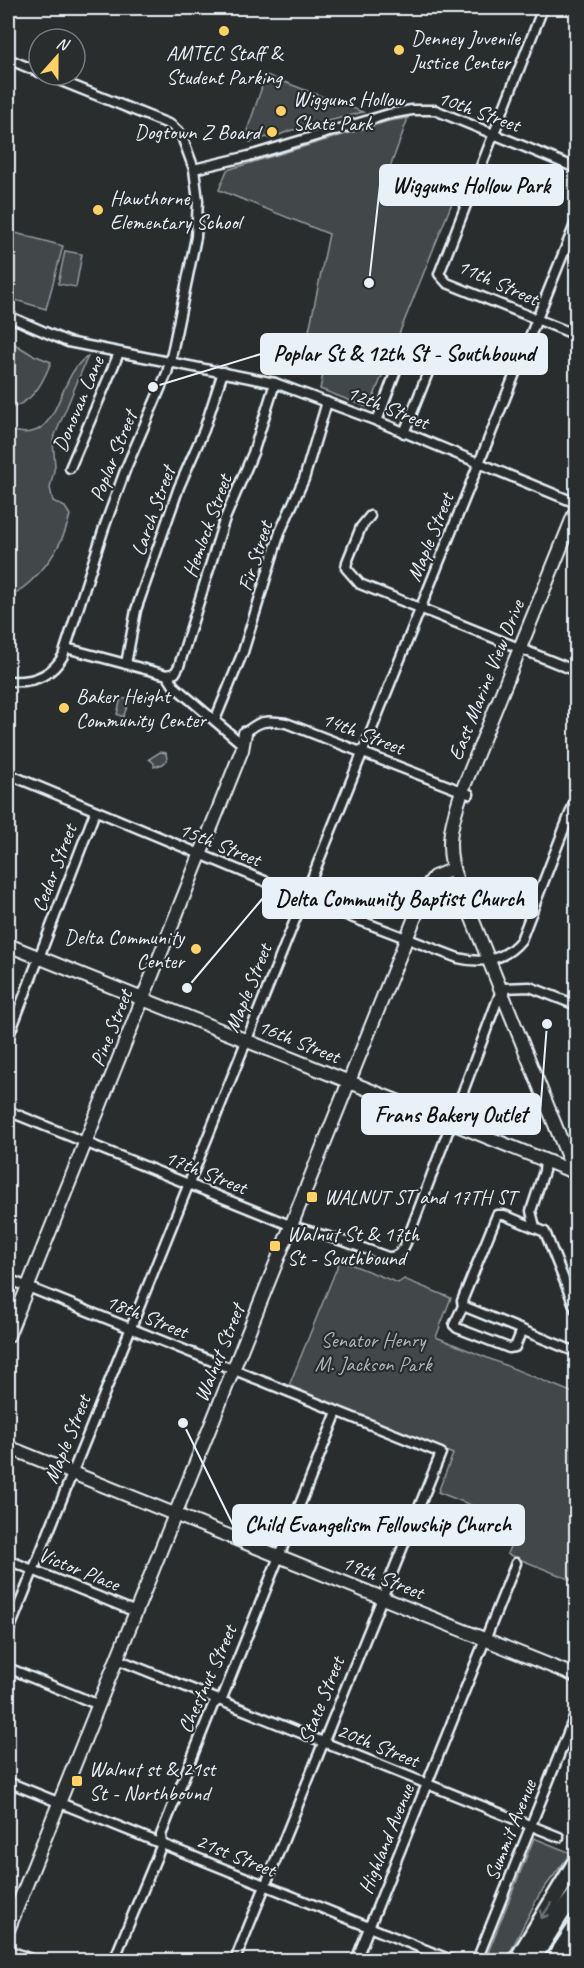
<svg xmlns="http://www.w3.org/2000/svg" width="584" height="1968" font-family="Caveat,sans-serif">
<rect width="100%" height="100%" fill="#2a2d2e"/>
<filter id="ink" filterUnits="userSpaceOnUse"><feTurbulence type="fractalNoise" baseFrequency=".0167" numOctaves="2"/><feDisplacementMap in="SourceGraphic" scale="12" xChannelSelector="R" yChannelSelector="G"/><feConvolveMatrix kernelMatrix="1 2 1 2 8 2 1 2 1" color-interpolation-filters="sRGB"/></filter>
<g filter="url(#ink)">
<g fill="#424648" stroke="#959ca0" stroke-width="1.5">
<path d="M266,75l97,37 -74,19 -19,8 -3,-2 -17,5 -2,-14z"/>
<path d="M408,118l-21,58 65,27 -83,205 -49,-19 11,-53 -22,-5 20,-97 -110,-44 8,-20 162,-49z"/>
<path d="M8,231l55,15 -17,63 -38,-11z"/>
<path d="M65,251l17,3 -6,33 -18,-3z"/>
<path d="M8,340l23,14 20,8c-9,23 -18,40 -43,47z"/>
<path d="M88,356l-35,84 2,26 -5,22 3,13 12,6 5,8c-6,26 -20,48 -39,66 -7,7 -16,12 -23,18v-170c54,21 46,-52 80,-73z"/>
<path d="M121,698l9,2 -7,17 -6,-3z"/>
<path d="M160,752l6,1 1,7 -4,4 -9,3v-4l-5,-4z"/>
<path d="M340,1260l58,23 6,-4 47,19 -15,39 140,57v188l-69,-28 12,-30 -81,-32 15,-38 -165,-66z"/>
<path d="M534,1838l37,15 -32,42 -33,65h-21z"/>
</g>
<g fill="none" stroke-linecap="round" stroke-linejoin="round">
<defs>
<g id="street">
<path d="M543,8l-104,266 8,9 129,52"/>
<path d="M8,59l31,13"/>
<path d="M194,169l55,-13 140,-42 23,-4h23l141,58"/>
<path d="M8,316l60,26 207,41 102,38 199,82"/>
<path d="M377,421l23,-61 7,-10 18,3 6,5 -2,12 -25,63"/>
<path d="M70,468l49,-115"/>
<path d="M370,516l-9,11 -14,35 -1,6 14,16 216,87"/>
<path d="M66,648l101,27 7,11 68,58"/>
<path d="M126,664l10,-54 43,-123 25,-57 19,-58"/>
<path d="M167,675l8,-2 4,-7 45,-145 29,-68 22,-70"/>
<path d="M8,681c23,2 43,-4 55,-25l41,-128 22,-60 41,-95 5,-20 24,-116 2,-36 -4,-32 -13,-35 -10,-9 -125,-50"/>
<path d="M215,720l28,-68 37,-120 24,-53 23,-77"/>
<path d="M245,733c15,-13 21,-13 41,-10l183,71"/>
<path d="M8,774l348,145 102,39c24,6 47,2 63,-18l55,-142"/>
<path d="M8,1038l87,-226"/>
<path d="M8,1111l284,115 54,16 42,15c16,1 19,-18 24,-30l90,-239 28,-1 46,18"/>
<path d="M535,1227l-4,-16 13,-40 1,-10"/>
<path d="M8,1279l433,174 -206,507"/>
<path d="M463,1306l-9,19 3,3 52,20 6,-1 7,-17"/>
<path d="M576,1310l-31,-78 -41,-17h-7l-35,86 1,5 113,46"/>
<path d="M8,1560l128,52"/>
<path d="M8,1633l568,-1411"/>
<path d="M117,1659l442,178"/>
<path d="M8,1668l91,37"/>
<path d="M8,1782l443,178"/>
<path d="M8,1950l25,10"/>
<path d="M114,1960l48,-116 -1,-9 52,-130 10,-9 114,-284"/>
<path d="M356,1960l160,-397"/>
<path d="M477,1960l99,-247"/>
</g>
<g id="secondary">
<path d="M576,510l-114,281c-11,33 -18,56 -5,90l119,296"/>
<path d="M8,945l566,227"/>
<path d="M8,1336l234,-586 3,-17"/>
<path d="M8,1447l568,229"/>
<path d="M8,1930l420,-1045 6,-8 19,-8"/>
</g>
<g id="highway">
<path d="M517,1960l59,-98"/>
<path d="M532,1960l28,-45 16,-21"/>
<path d="M554,1960l22,-33"/>
</g>
</defs>
<use href="#street" stroke="#e8f1f8" stroke-width="13"/>
<use href="#secondary" stroke="#e8f1f8" stroke-width="16"/>
<use href="#highway" stroke="#e8f1f8" stroke-width="20"/>
<use href="#street" stroke="#2a2d2e" stroke-width="8"/>
<use href="#secondary" stroke="#2a2d2e" stroke-width="12"/>
<use href="#highway" stroke="#2a2d2e" stroke-width="15"/>
</g>
<defs><path id="oneway-shaft" d="M-6 0H5M1.5-3L5.5 0L1.5 3" fill="none" stroke-width="1.6" stroke-linecap="round" stroke-linejoin="round" transform="scale(1.5)"/></defs>
<use stroke="#6c7275" href="#oneway-shaft" transform="translate(546 1911) rotate(122)"/>
</g>
<g fill="#ffd166" stroke="#2a2d2e" stroke-width="2">
<circle cx="224" cy="31" r="6"/>
<circle cx="399" cy="50" r="6"/>
<circle cx="281" cy="111" r="6"/>
<circle cx="272" cy="132" r="6"/>
<circle cx="98" cy="210" r="6"/>
<circle cx="64" cy="708" r="6"/>
<circle cx="196" cy="949" r="6"/>
<rect x="306" y="1191" width="12" height="12" rx="3"/>
<rect x="269" y="1240" width="12" height="12" rx="3"/>
<rect x="71" y="1775" width="12" height="12" rx="3"/>
</g>
<g text-anchor="middle" dominant-baseline="central" stroke-width="4.5" stroke-linejoin="round" paint-order="stroke">
<g font-size="21" fill="#e8f1f8" stroke="#2a2d2e" text-anchor="start">
<text x="411" y="38">Denney Juvenile<tspan x="411" dy="24">Justice Center</tspan></text>
<text x="224" y="53" text-anchor="middle">AMTEC Staff &amp;<tspan x="224" dy="24">Student Parking</tspan></text>
<text x="293" y="99">Wiggums Hollow<tspan x="293" dy="24">Skate Park</tspan></text>
<text x="260" y="132" text-anchor="end">Dogtown Z Board</text>
<text x="110" y="198">Hawthorne<tspan x="110" dy="24">Elementary School</tspan></text>
<text x="76" y="696">Baker Height<tspan x="76" dy="24">Community Center</tspan></text>
<text x="184" y="937" text-anchor="end">Delta Community<tspan x="184" dy="24">Center</tspan></text>
<text x="324" y="1197">WALNUT ST and 17TH ST</text>
<text x="287" y="1234">Walnut St &amp; 17th<tspan x="287" dy="24">St - Southbound</tspan></text>
<text x="89" y="1769">Walnut st &amp; 21st<tspan x="89" dy="24">St - Northbound</tspan></text>
</g>
<g font-size="21" fill="#e8f1f8" stroke="#2a2d2e">
<text transform="translate(479 111) rotate(20)">10th Street</text>
<text transform="translate(498 282) rotate(24)">11th Street</text>
<text transform="translate(78 404) rotate(-67)">Donovan Lane</text>
<text transform="translate(388 407) rotate(22)">12th Street</text>
<text transform="translate(113 456) rotate(-68)">Poplar Street</text>
<text transform="translate(153 511) rotate(-70)">Larch Street</text>
<text transform="translate(207 526) rotate(-70)">Hemlock Street</text>
<text transform="translate(430 537) rotate(-68)">Maple Street</text>
<text transform="translate(255 556) rotate(-72)">Fir Street</text>
<text transform="translate(486 680) rotate(-68)">East Marine View Drive</text>
<text transform="translate(363 733) rotate(21)">14th Street</text>
<text transform="translate(220 844) rotate(22)">15th Street</text>
<text transform="translate(54 868) rotate(-69)">Cedar Street</text>
<text transform="translate(248 988) rotate(-68)">Maple Street</text>
<text transform="translate(111 1028) rotate(-68)">Pine Street</text>
<text transform="translate(299 1041) rotate(22)">16th Street</text>
<text transform="translate(206 1172) rotate(22)">17th Street</text>
<text transform="translate(147 1316) rotate(22)">18th Street</text>
<text transform="translate(219 1353) rotate(-68)">Walnut Street</text>
<text transform="translate(67 1439) rotate(-68)">Maple Street</text>
<text transform="translate(79 1569) rotate(22)">Victor Place</text>
<text transform="translate(383 1577) rotate(22)">19th Street</text>
<text transform="translate(207 1679) rotate(-66)">Chestnut Street</text>
<text transform="translate(321 1700) rotate(-68)">State Street</text>
<text transform="translate(378 1745) rotate(22)">20th Street</text>
<text transform="translate(510 1830) rotate(-68)">Summit Avenue</text>
<text transform="translate(386 1839) rotate(-68)">Highland Avenue</text>
<text transform="translate(236 1855) rotate(22)">21st Street</text>
</g>
<g font-size="21" fill="#aeb5ba" stroke="#2a2d2e">
<text x="373" y="1340">Senator Henry<tspan x="373" dy="24">M. Jackson Park</tspan></text>
</g>
</g>
<path fill="none" stroke="#e8f1f8" stroke-width="2" d="M369 283L380 185M153 387L261 354M187 988L263 898M547 1024L540 1114M183 1423L233 1525"/>
<g fill="#e8f1f8" stroke="#2a2d2e" stroke-width="2">
<circle cx="369" cy="283" r="6"/>
<circle cx="153" cy="387" r="6"/>
<circle cx="187" cy="988" r="6"/>
<circle cx="547" cy="1024" r="6"/>
<circle cx="183" cy="1423" r="6"/>
</g>
<g fill="#e8f1f8" stroke="#e8f1f8" stroke-width="2">
<rect x="380" y="165" width="183" height="40" rx="6"/>
<rect x="261" y="334" width="286" height="40" rx="6"/>
<rect x="263" y="878" width="274" height="40" rx="6"/>
<rect x="362" y="1094" width="178" height="40" rx="6"/>
<rect x="233" y="1505" width="291" height="40" rx="6"/>
</g>
<g font-size="22" text-anchor="middle" font-weight="bold" fill="#111">
<text x="471" y="193">Wiggums Hollow Park</text>
<text x="404" y="361">Poplar St &amp; 12th St - Southbound</text>
<text x="400" y="906">Delta Community Baptist Church</text>
<text x="451" y="1122">Frans Bakery Outlet</text>
<text x="378" y="1532">Child Evangelism Fellowship Church</text>
</g>
<rect width="584" height="1968" fill="none" stroke="#2a2d2e" stroke-width="30"/>
<rect x="15" y="15" width="554" height="1938" fill="none" stroke="#e8f1f8" stroke-width="2" filter="url(#ink)"/>
<g transform="translate(57 57) rotate(21)"><circle r="28" fill="#2a2d2e" stroke="#767b7f" stroke-width="1.5"/>
<path d="M0-4.5L10 22L0 15L-10 22Z" fill="#ffd166"/>
<text y="-9" font-size="16" font-weight="bold" text-anchor="middle" fill="#e8f1f8">N</text>
</g>
</svg>
